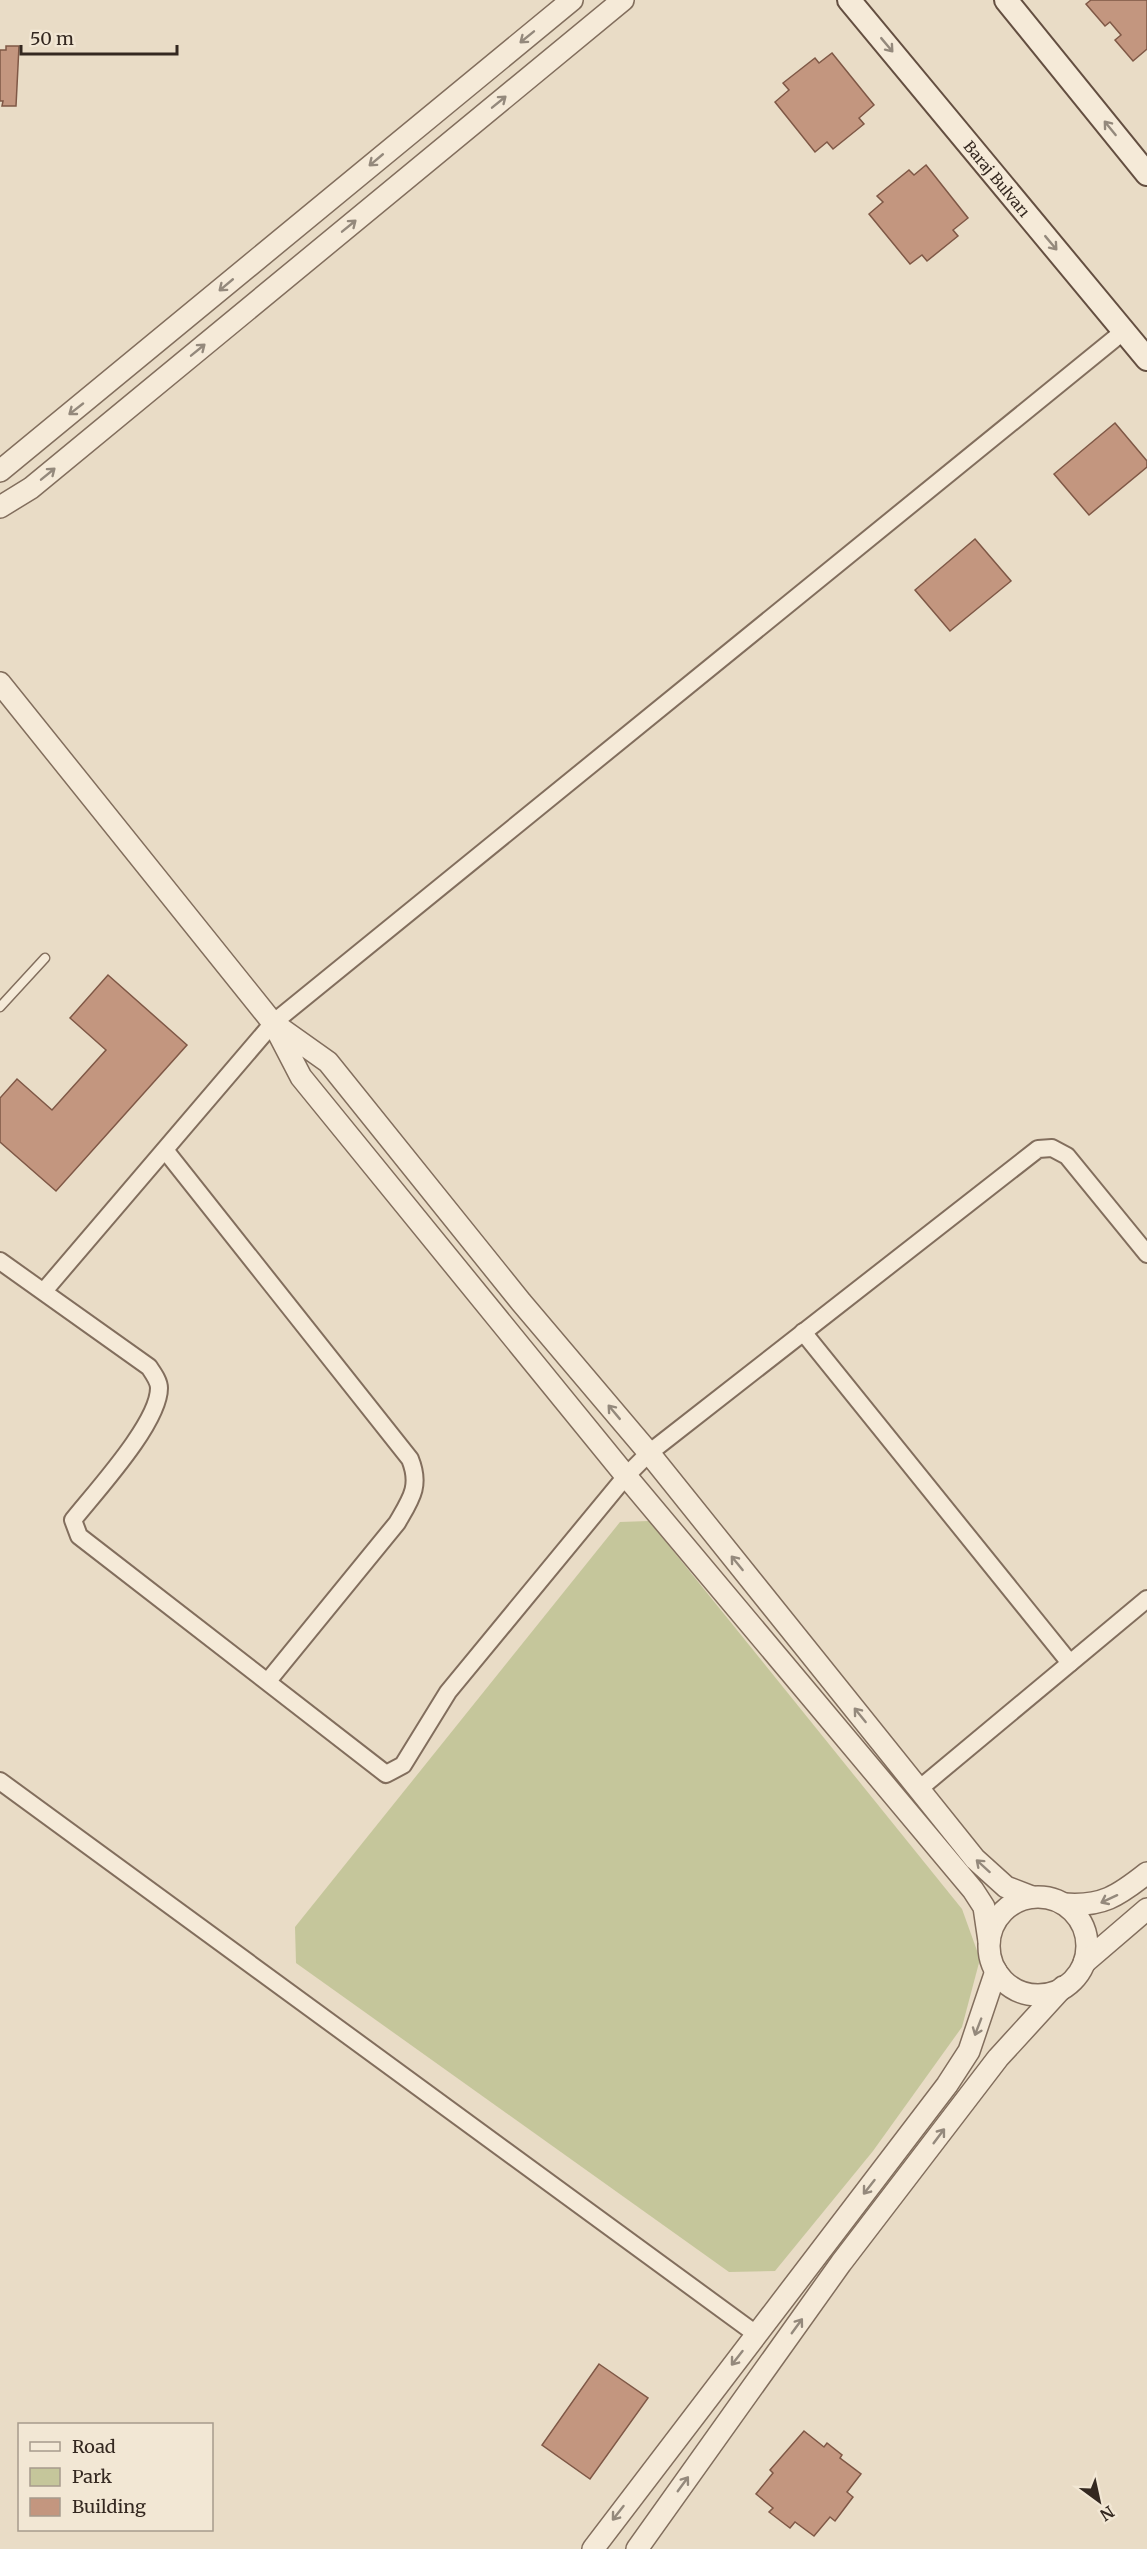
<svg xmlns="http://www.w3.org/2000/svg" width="1147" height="2549" font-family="Merriweather,serif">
<rect width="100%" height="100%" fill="#e9dcc6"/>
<path fill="#c5c69b" d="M649,1521l313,388 18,50 -18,68 -89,124 -98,120 -46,1 -433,-309 -1,-36 325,-405z"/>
<g fill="#c3967f" stroke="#7f5846" stroke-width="1.5">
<path d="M1091,0h56v49l-14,12 -18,-21 6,-5 -11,-13 -5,4 -19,-22z"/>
<path d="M6,46h13l-3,60h-14l1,-5h-3v-51h6z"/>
<path d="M832,53l42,52 -15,13 5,6 -31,25 -6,-7 -12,10 -40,-50 14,-12 -6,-7 32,-25 4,5z"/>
<path d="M926,165l42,53 -15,12 5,6 -31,25 -5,-6 -12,9 -41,-50 14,-12 -6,-6 32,-26 5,5z"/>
<path d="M1115,423l32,38v6l-58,48 -35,-41z"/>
<path d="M975,539l36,42 -61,50 -35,-41z"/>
<path d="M108,975l79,70 -131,146 -56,-49v-44l17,-19 35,31 54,-60 -36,-32z"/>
<path d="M599,2364l49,34 -58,81 -48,-34z"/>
<path d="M804,2431l20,16 3,-4 15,12 -2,3 21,16 -14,18 6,5 -18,24 -5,-4 -16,19 -19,-14 -5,6 -21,-16 4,-4 -17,-14 17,-21 -3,-3z"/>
</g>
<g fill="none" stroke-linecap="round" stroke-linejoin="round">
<defs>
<path id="service" d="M0,1007l45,-49"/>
<g id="minor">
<path d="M165,1150l245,309c11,27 1,40 -13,64l-129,158"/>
<path d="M0,1261l149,106c4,6 10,14 10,21 0,35 -63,103 -86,132l6,16 307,238 17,-9 45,-73 178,-216 23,-23 389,-304 14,-1 15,8 80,98"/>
<path d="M44,1291l229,-268 851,-692"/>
<path d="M803,1332l267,331"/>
<path d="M0,1781l756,553"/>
<path d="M919,1789l228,-190"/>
</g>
<g id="tertiary">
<path d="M0,471l572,-471"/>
<path d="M0,507l31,-19 592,-488"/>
<path d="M0,683l273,340"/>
<circle cx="1038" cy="1946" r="49"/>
<path d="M1064,1904c38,3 54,-8 83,-31"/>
<path d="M989,1941l-5,-34 -11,-17 -347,-414 -325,-399 -28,-54 55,39 193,240 128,151 326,406 31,28 26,10"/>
<path d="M1084,1963l63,-54"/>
<path d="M593,2549l354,-464 22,-34 27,-80"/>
<path d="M637,2549l204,-286 157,-205 65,-71"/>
</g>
<g id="secondary">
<path id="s1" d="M849,0l298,359"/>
<path d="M1006,0l141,174"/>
</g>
</defs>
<use href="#service" stroke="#826e5d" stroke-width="11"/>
<use href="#minor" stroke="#826e5d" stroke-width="20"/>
<use href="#tertiary" stroke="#826e5d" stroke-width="24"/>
<use href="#secondary" stroke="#644f41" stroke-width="26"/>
<use href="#service" stroke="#f5ead8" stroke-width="8"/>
<use href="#minor" stroke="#f5ead8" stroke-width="16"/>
<use href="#tertiary" stroke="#f5ead8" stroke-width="21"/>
<use href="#secondary" stroke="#f5ead8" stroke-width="22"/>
</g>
<defs><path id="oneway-shaft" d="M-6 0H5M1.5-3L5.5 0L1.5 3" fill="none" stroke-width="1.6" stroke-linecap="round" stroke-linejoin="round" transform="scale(1.5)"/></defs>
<g stroke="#94897c">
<use href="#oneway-shaft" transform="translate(527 37) rotate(141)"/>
<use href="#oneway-shaft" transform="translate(887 45) rotate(50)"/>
<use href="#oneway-shaft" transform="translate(499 102) rotate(-39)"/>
<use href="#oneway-shaft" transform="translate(1110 128) rotate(-129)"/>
<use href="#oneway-shaft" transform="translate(376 160) rotate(140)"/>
<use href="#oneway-shaft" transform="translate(349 226) rotate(-39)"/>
<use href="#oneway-shaft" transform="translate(1051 243) rotate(50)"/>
<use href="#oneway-shaft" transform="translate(226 285) rotate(140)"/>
<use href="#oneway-shaft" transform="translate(198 350) rotate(-39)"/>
<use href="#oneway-shaft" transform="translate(76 409) rotate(142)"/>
<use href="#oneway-shaft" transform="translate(48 474) rotate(-39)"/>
<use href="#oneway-shaft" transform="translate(614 1412) rotate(-130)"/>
<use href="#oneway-shaft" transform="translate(737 1563) rotate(-129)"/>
<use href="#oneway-shaft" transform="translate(860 1715) rotate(-129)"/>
<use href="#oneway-shaft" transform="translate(983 1866) rotate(-138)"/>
<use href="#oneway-shaft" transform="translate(1109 1899) rotate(155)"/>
<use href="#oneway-shaft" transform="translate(978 2027) rotate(111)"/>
<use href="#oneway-shaft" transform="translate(939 2136) rotate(-53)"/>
<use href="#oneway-shaft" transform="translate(869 2187) rotate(128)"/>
<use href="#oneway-shaft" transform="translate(797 2326) rotate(-54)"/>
<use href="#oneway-shaft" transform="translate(737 2358) rotate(128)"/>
<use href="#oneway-shaft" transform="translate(683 2484) rotate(-54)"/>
<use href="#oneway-shaft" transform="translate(618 2513) rotate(128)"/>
</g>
<g text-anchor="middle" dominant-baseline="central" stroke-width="6" stroke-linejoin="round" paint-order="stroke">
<g font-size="15" fill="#342820" stroke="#f2e7d4">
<text stroke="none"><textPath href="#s1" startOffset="232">Baraj Bulvarı</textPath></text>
</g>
</g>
<rect x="18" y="2423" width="195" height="108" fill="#f2e7d4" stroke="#a69b8c" stroke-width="1.5"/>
<rect x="30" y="2442" width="30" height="9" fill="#f5ead8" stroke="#a69b8c" stroke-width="1.5"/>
<text x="72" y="2453" font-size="18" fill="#342820">Road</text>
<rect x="30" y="2468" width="30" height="18" fill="#c5c69b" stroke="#a69b8c" stroke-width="1.5"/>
<text x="72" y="2483" font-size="18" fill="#342820">Park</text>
<rect x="30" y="2498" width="30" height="18" fill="#c3967f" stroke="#a69b8c" stroke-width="1.5"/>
<text x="72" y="2513" font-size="18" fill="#342820">Building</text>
<g transform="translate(1099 2501) rotate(147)" stroke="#f2e7d4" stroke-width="4.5" paint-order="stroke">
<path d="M0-4.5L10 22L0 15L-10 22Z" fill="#342820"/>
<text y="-9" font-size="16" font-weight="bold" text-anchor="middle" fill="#342820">N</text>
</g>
<path d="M21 45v9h156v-9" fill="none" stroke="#342820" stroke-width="3"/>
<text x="30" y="45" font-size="18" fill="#342820" stroke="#f2e7d4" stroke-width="4.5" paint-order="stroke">50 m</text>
</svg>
